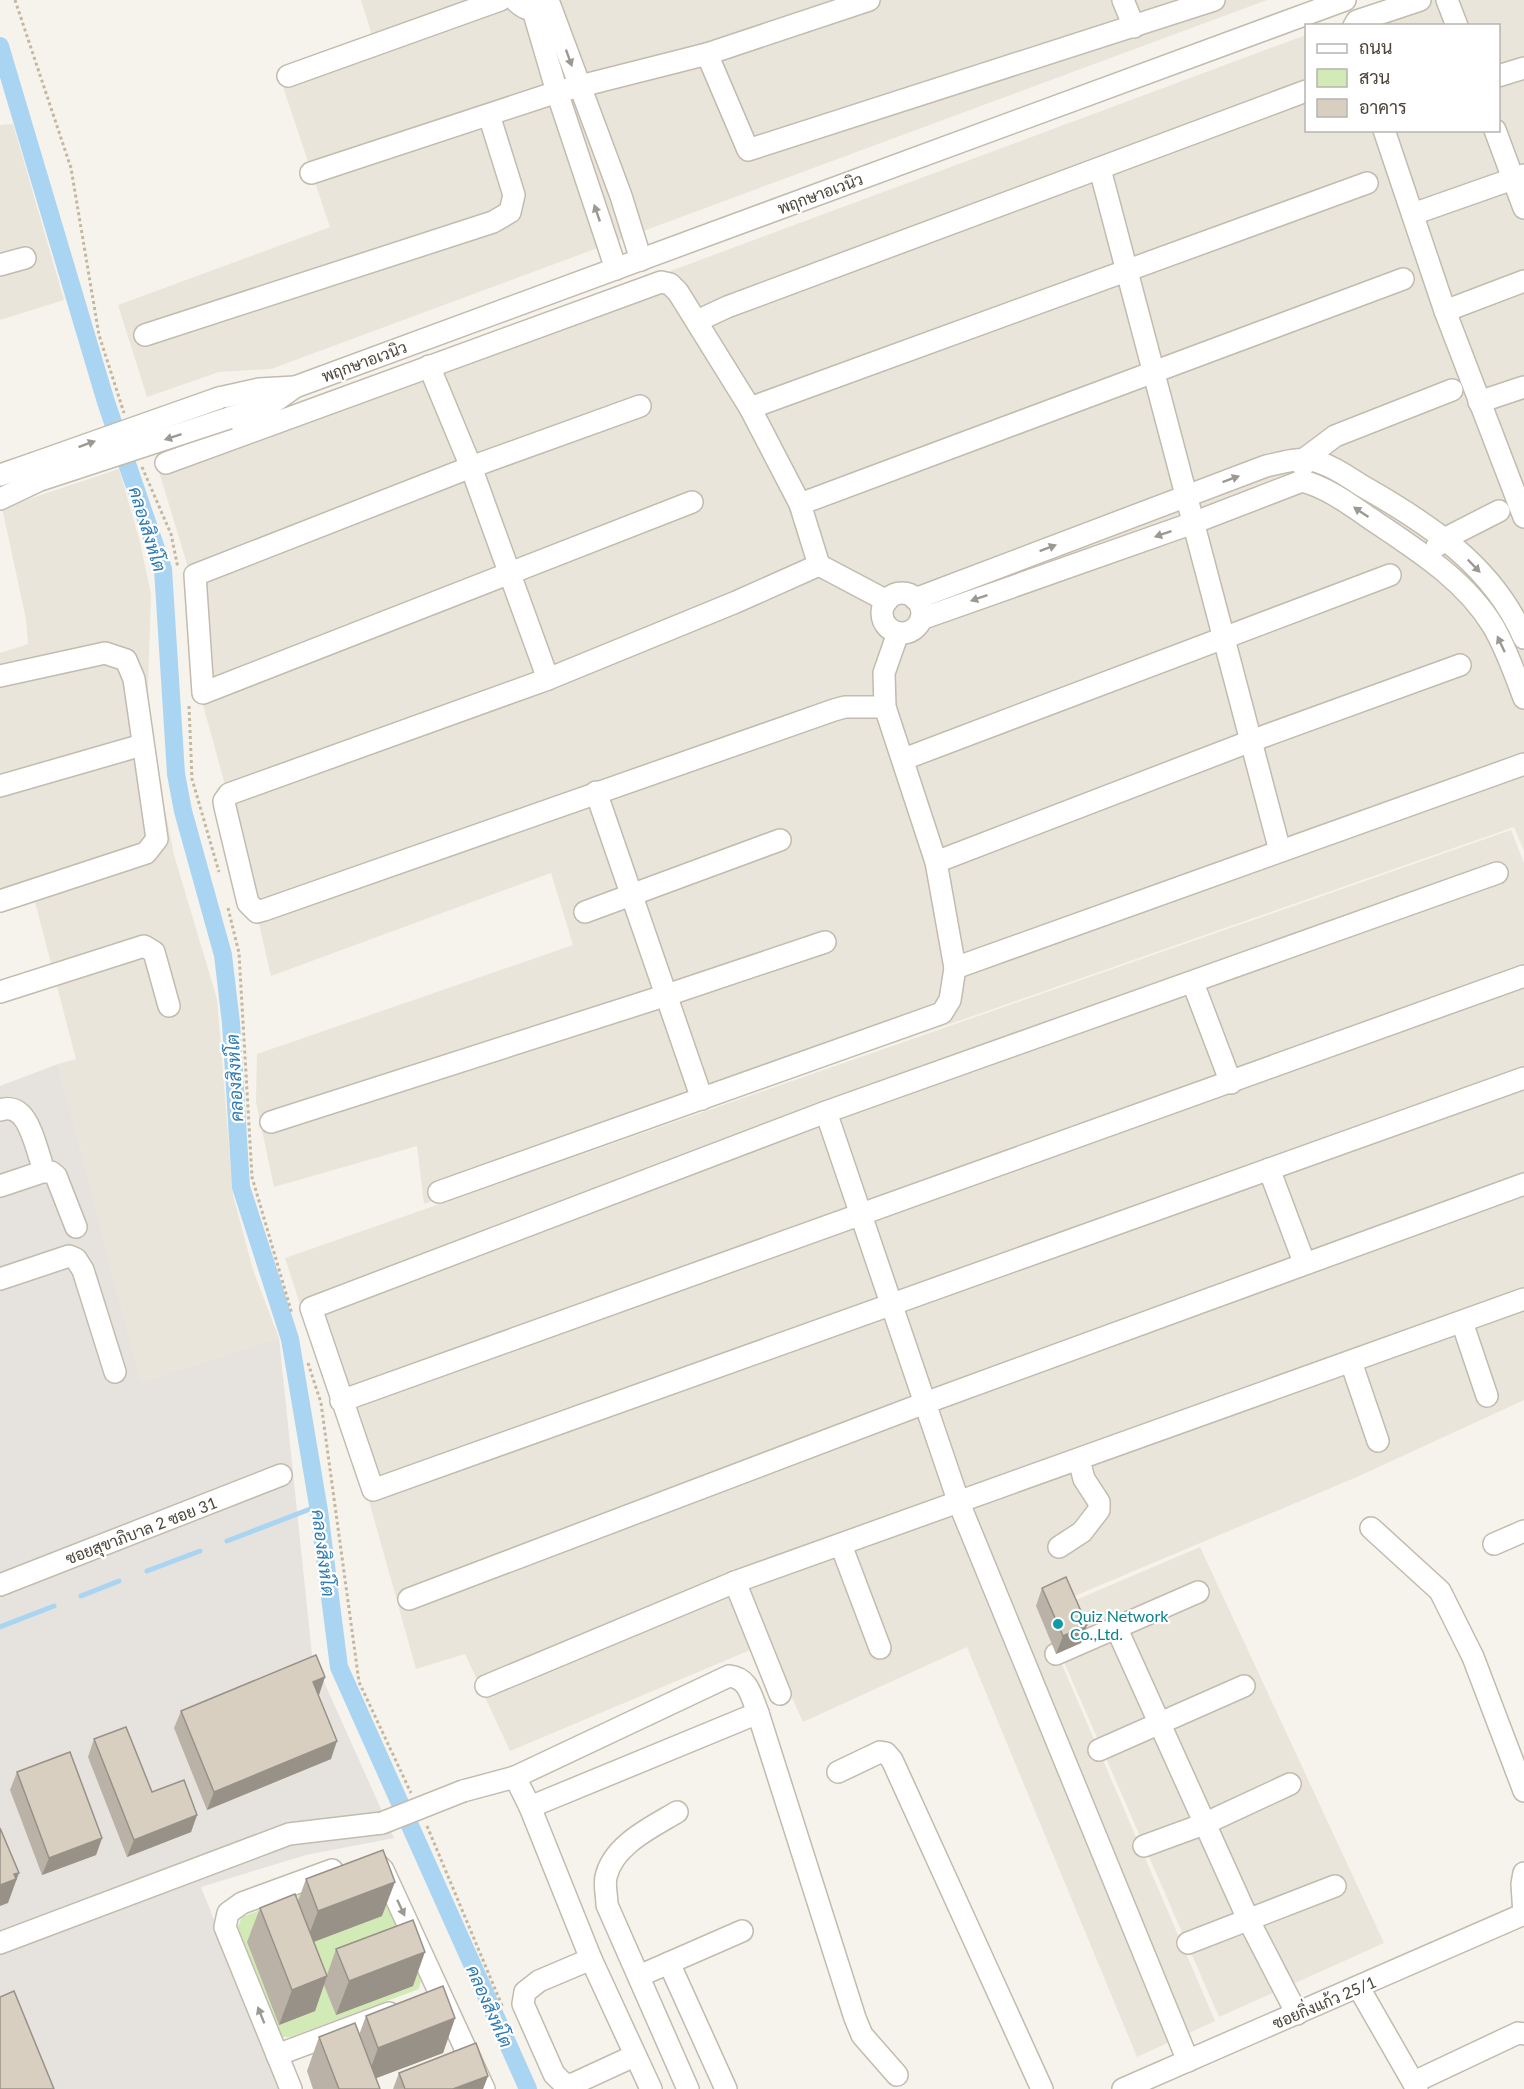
<svg xmlns="http://www.w3.org/2000/svg" width="1524" height="2089" font-family="Lato,Sarabun,sans-serif">
<rect width="100%" height="100%" fill="#f6f3ec"/>
<g fill="#eae5da">
<path d="M361,0h906l-996,369 -52,3 -72,25 -29,-92 212,-78 -52,-155 95,-33z"/>
<path d="M1399,0h125v514l-138,-383 112,-1v-104h-149z"/>
<path d="M1306,35v95l76,1 142,390v330l-10,-24 -535,187 -555,190 -7,-58 -143,41 -18,-85 1,-48 316,-109 -22,-72 -280,103 -32,-140 -39,-142 -13,-130 -31,-102z"/>
<path d="M13,124l51,176 -64,20v-195z"/>
<path d="M119,469l21,73 11,52 -4,125 27,136 43,144 16,196 20,75 26,68 -138,44 -83,-318 18,-5 -41,-157 -35,10v-259l28,-9 -2,-25 -24,-111z"/>
<path d="M1511,830l13,33v537l-167,77 -318,134 176,410 -78,36 -170,-410 -164,75 -36,-79 -257,108 -45,-97 -49,15 -52,-186 -42,-111 -37,-114z"/>
<path d="M1200,1547l184,396 -165,74 -176,-403z"/>
</g>
<path fill="#e6e2dd" d="M58,1064l83,318 138,-44 33,317 82,183 -88,17 -105,32 81,202h-282v-1003z"/>
<path fill="#d2eab5" d="M366,1870l9,7 47,98 -3,14 -129,48h-10l-44,-106 6,-14z"/>
<g fill="none" stroke-linecap="round" stroke-linejoin="round">
<g stroke="#a9d4f2" stroke-width="5">
<path d="M227,1541l91,-35"/>
<path d="M147,1571l53,-20"/>
<path d="M81,1596l38,-15"/>
<path d="M0,1627l54,-21"/>
</g>
<path stroke="#a9d4f2" stroke-width="18" d="M0,46l106,356 57,167 13,205 7,37 40,144 8,68 10,164 49,152 29,172 20,156 189,422"/>
<defs>
<g id="minor">
<path d="M515,0c9,10 19,12 31,6"/>
<path d="M1123,0l11,27"/>
<path d="M1447,0l10,26"/>
<path d="M549,3l72,193 20,64"/>
<path d="M533,10l24,82 59,177"/>
<path d="M1354,26l3,-5 63,-21"/>
<path d="M707,54l162,-54"/>
<path d="M288,76l212,-76"/>
<path d="M1498,76l26,-8"/>
<path d="M1384,130l61,181 79,206"/>
<path d="M1495,130l29,78"/>
<path d="M1100,169l180,682"/>
<path d="M311,173l246,-81 150,-38 41,96 466,-150"/>
<path d="M1413,214l111,-39"/>
<path d="M0,265l25,-7"/>
<path d="M1445,311l79,-30"/>
<path d="M697,321l30,-14 579,-216"/>
<path d="M145,335l348,-113 17,-10 4,-17 -25,-80"/>
<path d="M429,366l42,101 77,212"/>
<path d="M219,398l40,-9 36,-2"/>
<path d="M1479,402l45,-15"/>
<path d="M640,406l-169,61 -276,108 8,118 489,-191"/>
<path d="M750,408l617,-225"/>
<path d="M229,418l42,-14 24,-17 1050,-387"/>
<path d="M166,463l495,-181 9,2 8,8 72,116 50,96 19,61 68,36"/>
<path d="M1303,466v-6l32,-24 117,-46"/>
<path d="M0,475l32,-11"/>
<path d="M0,499l40,-19"/>
<path d="M800,504l603,-225"/>
<path d="M1437,546l9,-8 53,-27"/>
<path d="M819,565l-83,37 -188,77 -319,115 -5,7 1,6 23,96 9,9 7,-2 570,-200 11,-3h40"/>
<circle cx="902" cy="613" r="20"/>
<path d="M915,599l351,-133c14,-3 31,-8 45,-6 19,4 37,17 53,27 65,37 129,79 160,151"/>
<path d="M921,619l272,-96 109,-42c25,6 50,25 72,40 43,29 91,59 119,105 13,22 22,48 31,72"/>
<path d="M0,676l105,-23 21,7 8,19 23,160 -11,14 -146,48"/>
<path d="M904,759l486,-184"/>
<path d="M0,786l142,-41"/>
<path d="M596,792l106,307"/>
<path d="M936,862l315,-121 209,-76"/>
<path d="M1497,873l-671,239 -515,196 62,182 1151,-412"/>
<path d="M585,912l195,-72"/>
<path d="M955,968l569,-204"/>
<path d="M1193,983l38,100"/>
<path d="M0,992l144,-46 10,6 15,54"/>
<path d="M0,1110c27,-9 34,31 41,51"/>
<path d="M826,1112l133,391 229,558"/>
<path d="M271,1122l396,-127 158,-53"/>
<path d="M1269,1169l35,93"/>
<path d="M0,1186l42,-14h9l5,4 20,51"/>
<path d="M439,1192l503,-179 8,-13 5,-32 -19,-106 -51,-155 -1,-34 14,-40"/>
<path d="M0,1279l69,-23 7,3 7,11 32,102"/>
<path d="M1462,1322l25,74"/>
<path d="M1351,1362l27,79"/>
<path d="M341,1401l1183,-425"/>
<path d="M1371,1528l69,63 33,66 51,134"/>
<path d="M1494,1544l30,-13"/>
<path d="M841,1545l39,103"/>
<path d="M1059,1547l23,-15 17,-22v-8l-15,-23 -5,-19"/>
<path d="M735,1582l45,112"/>
<path d="M0,1585l281,-110"/>
<path d="M409,1599l516,-196 599,-219"/>
<path d="M1116,1627l132,292 49,95"/>
<path d="M1056,1654l142,-62"/>
<path d="M486,1686l249,-104 789,-283"/>
<path d="M1099,1750l145,-64"/>
<path d="M838,1772l42,-20 6,1 6,7 150,329"/>
<path d="M515,1777l15,30 228,-94"/>
<path d="M463,1791l52,-14 214,-101c20,2 22,20 29,37l97,305 7,17 35,40"/>
<path d="M530,1807l61,152 60,130"/>
<path d="M677,1812c-25,15 -64,33 -71,65 -2,8 1,19 1,28l81,184"/>
<path d="M1144,1846l60,-22 86,-40"/>
<path d="M378,1865l5,5 101,219"/>
<path d="M1524,1915l-2,-31 2,-11"/>
<path d="M0,1943l289,-109 93,-11"/>
<path d="M1188,1943l147,-57"/>
<path d="M591,1959l-52,22 -14,11 -2,12 31,70 9,9 8,2 63,-29"/>
<path d="M669,1963l57,126"/>
<path d="M639,1976l103,-45"/>
<path d="M1359,1988l58,101"/>
<path d="M277,2055l112,-42"/>
<path d="M1414,2082l104,-49 6,1"/>
<path d="M291,2089l-66,-162 3,-14 14,-10 90,-33"/>
<path d="M1123,2089l401,-175"/>
</g>
</defs>
<use href="#minor" stroke="#c2bbae" stroke-width="24"/>
<g stroke="#c4b79f" stroke-width="3" stroke-dasharray="3 3" stroke-linecap="butt">
<path d="M15,0l56,168 28,167 25,78"/>
<path d="M142,467l29,67 7,34"/>
<path d="M189,706l3,73 27,93"/>
<path d="M228,908l11,45 13,224 40,137"/>
<path d="M308,1363l13,40 38,279 52,111"/>
<path d="M427,1826l76,182"/>
</g>
<use href="#minor" stroke="#fff" stroke-width="21"/>
<defs>
<g id="minor-bridge">
<path d="M32,464l187,-66"/>
<path d="M40,480l189,-62"/>
<path d="M382,1823l81,-32"/>
</g>
</defs>
<use href="#minor-bridge" stroke="#c2bbae" stroke-width="24" stroke-linecap="butt"/>
<use href="#minor-bridge" stroke="#fff" stroke-width="21"/>
</g>
<g fill="#bab2a6">
<path d="M1042,1588l45,37 -6,18 -25,11 -20,-48z"/>
<path d="M325,1677l-7,18 13,64 -124,51 -33,-82 7,-17z"/>
<path d="M94,1739l58,53 45,23 -6,17 -64,25 -39,-100z"/>
<path d="M17,1772l85,66 -6,17 -54,20 -32,-85z"/>
<path d="M306,1879l76,37 -68,26 13,33 9,-26 77,37 -77,29 -12,-30 -9,26 -36,14 -32,-83 13,-34 38,-7z"/>
<path d="M366,2016l89,2 -12,35 -67,25 4,11h-67l-6,-18 12,-34 40,-2z"/>
<path d="M399,2073l89,3 -5,13h-90z"/>
</g>
<g fill="#979187">
<path d="M1087,1625l-6,18 -25,11 7,-18z"/>
<path d="M325,1677l-6,18 -13,5 7,-18z"/>
<path d="M337,1741l-6,18 -124,51 7,-18z"/>
<path d="M197,1815l-6,17 -64,25 7,-17z"/>
<path d="M102,1838l-6,17 -54,20 7,-17z"/>
<path d="M19,1873l-11,30 -8,3v-21l14,-11z"/>
<path d="M395,1882l-13,34 -77,29 13,-34z"/>
<path d="M425,1952l-12,34 -77,29 13,-34z"/>
<path d="M327,1976l-12,35 -36,14 13,-35z"/>
<path d="M455,2018l-12,35 -77,29 12,-34z"/>
<path d="M488,2076l-5,13h-30z"/>
</g>
<g fill="#d8cfc1" stroke="#979187" stroke-width="1.5">
<path d="M1066,1577l21,48 -24,11 -21,-48z"/>
<path d="M316,1655l9,22 -12,5 24,59 -123,51 -33,-81z"/>
<path d="M126,1727l26,65 32,-12 13,35 -63,25 -40,-101z"/>
<path d="M70,1752l32,86 -53,20 -32,-86z"/>
<path d="M0,1828l19,45 -5,1 2,5 -16,6z"/>
<path d="M383,1850l12,32 -77,29 -12,-32z"/>
<path d="M295,1894l32,82 -35,14 -32,-82z"/>
<path d="M413,1920l12,32 -76,29 -13,-32z"/>
<path d="M443,1986l12,32 -77,30 -12,-32z"/>
<path d="M14,1991l40,98h-54v-92z"/>
<path d="M355,2023l25,66h-41l-20,-52z"/>
<path d="M476,2043l12,33 -35,13h-48l-6,-16z"/>
</g>
<defs><path id="oneway-solid" d="M-6-.8H1V-3.2L6.5 0L1 3.2V.8H-6Z" transform="scale(1.5)"/></defs>
<g fill="#9c9892">
<use href="#oneway-solid" transform="translate(569 58) rotate(70)"/>
<use href="#oneway-solid" transform="translate(597 213) rotate(-109)"/>
<use href="#oneway-solid" transform="translate(173 437) rotate(162)"/>
<use href="#oneway-solid" transform="translate(87 444) rotate(-20)"/>
<use href="#oneway-solid" transform="translate(1231 479) rotate(-20)"/>
<use href="#oneway-solid" transform="translate(1361 512) rotate(-146)"/>
<use href="#oneway-solid" transform="translate(1163 534) rotate(161)"/>
<use href="#oneway-solid" transform="translate(1048 548) rotate(-21)"/>
<use href="#oneway-solid" transform="translate(1474 566) rotate(46)"/>
<use href="#oneway-solid" transform="translate(979 598) rotate(161)"/>
<use href="#oneway-solid" transform="translate(1501 644) rotate(-115)"/>
<use href="#oneway-solid" transform="translate(401 1908) rotate(65)"/>
<use href="#oneway-solid" transform="translate(261 2015) rotate(-112)"/>
</g>
<circle fill="#0f9aa8" stroke="#fff" stroke-width="2" cx="1058" cy="1624" r="6"/>
<g text-anchor="middle" dominant-baseline="central" stroke-width="4.5" stroke-linejoin="round" paint-order="stroke">
<g font-size="16" fill="#4b4439" stroke="#fff">
<text transform="translate(820 193) rotate(-20)">พฤกษาอเวนิว</text>
<text transform="translate(364 361) rotate(-20)">พฤกษาอเวนิว</text>
<text transform="translate(141 1530) rotate(-21)">ซอยสุขาภิบาล 2 ซอย 31</text>
<text transform="translate(1324 2002) rotate(-23)">ซอยกิ่งแก้ว 25/1</text>
</g>
<g font-size="16" fill="#0d838f" stroke="#fff" text-anchor="start">
<text x="1070" y="1615">Quiz Network<tspan x="1070" dy="18">Co.,Ltd.</tspan></text>
</g>
<g font-size="18" font-style="italic" fill="#2e7ab2" stroke="#fff">
<text transform="translate(148 529) rotate(73)">คลองสิงห์โต</text>
<text transform="translate(234 1078) rotate(-93)">คลองสิงห์โต</text>
<text transform="translate(324 1553) rotate(83)">คลองสิงห์โต</text>
<text transform="translate(490 2006) rotate(66)">คลองสิงห์โต</text>
</g>
</g>
<rect x="1305" y="24" width="195" height="108" fill="#ffffff" stroke="#b7b4b0" stroke-width="1.5"/>
<rect x="1317" y="44" width="30" height="9" fill="#ffffff" stroke="#b7b4b0" stroke-width="1.5"/>
<text x="1359" y="54" font-size="18" fill="#4b4439">ถนน</text>
<rect x="1317" y="69" width="30" height="18" fill="#d2eab5" stroke="#b7b4b0" stroke-width="1.5"/>
<text x="1359" y="84" font-size="18" fill="#4b4439">สวน</text>
<rect x="1317" y="99" width="30" height="18" fill="#d8cfc1" stroke="#b7b4b0" stroke-width="1.5"/>
<text x="1359" y="114" font-size="18" fill="#4b4439">อาคาร</text>
</svg>
